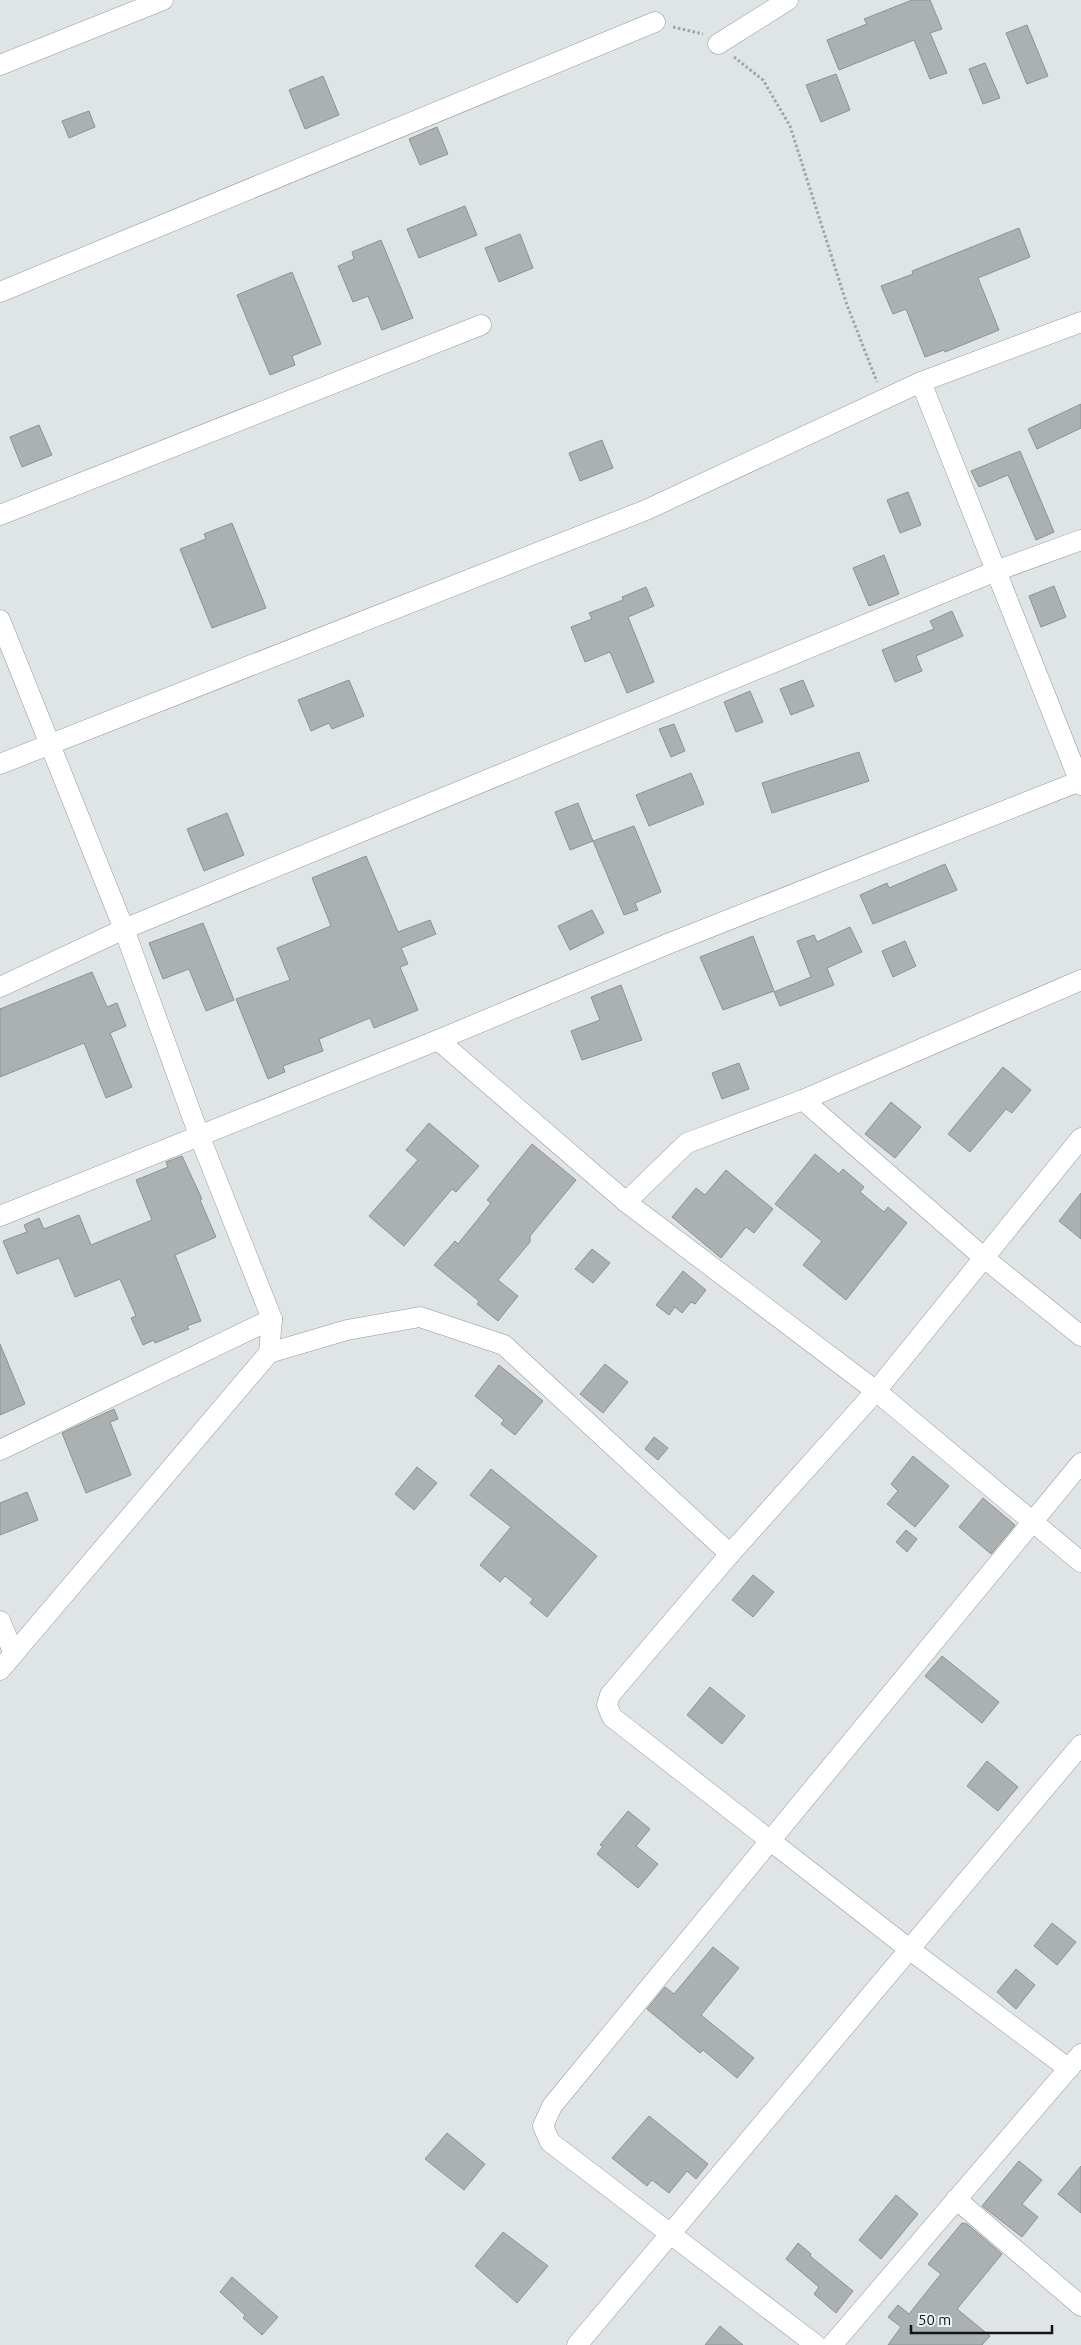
<svg xmlns="http://www.w3.org/2000/svg" width="1081" height="2345" font-family="Ubuntu,sans-serif">
<rect width="100%" height="100%" fill="#dfe5e7"/>
<g fill="#aab1b0" stroke="#8d9392">
<path d="M912,0h18l12,29 -12,4 17,40 -17,6 -16,-39 -75,30 -12,-30 40,-16 -3,-5z"/>
<path d="M1027,25l21,51 -21,8 -21,-51z"/>
<path d="M985,63l15,35 -17,6 -14,-35z"/>
<path d="M836,74l14,36 -29,12 -15,-37z"/>
<path d="M323,76l16,39 -34,14 -16,-39z"/>
<path d="M89,111l6,16 -26,11 -7,-17z"/>
<path d="M437,127l11,27 -28,11 -11,-26z"/>
<path d="M465,206l12,29 -58,23 -12,-29z"/>
<path d="M1019,228l11,29 -52,21 21,52 -54,22 -1,-2 -19,7 -19,-48 -13,5 -12,-28 32,-12 -1,-3z"/>
<path d="M520,234l13,34 -34,14 -14,-34z"/>
<path d="M381,240l32,78 -31,12 -14,-34 -15,6 -15,-36 16,-7 -2,-7z"/>
<path d="M292,272l29,72 -29,12 3,9 -25,10 -33,-80z"/>
<path d="M1081,404v24l-44,21 -9,-20z"/>
<path d="M39,425l13,30 -30,12 -12,-30z"/>
<path d="M602,440l11,28 -33,13 -11,-28z"/>
<path d="M1020,451l34,81 -18,8 -28,-65 -29,12 -8,-16z"/>
<path d="M908,492l13,33 -21,8 -13,-33z"/>
<path d="M232,523l34,85 -54,20 -32,-79 26,-10 -2,-5z"/>
<path d="M884,555l15,39 -30,12 -16,-38z"/>
<path d="M1054,586l12,31 -25,10 -12,-31z"/>
<path d="M646,587l8,19 -26,11 26,65 -27,11 -17,-41 -25,10 -14,-35 21,-8 -3,-6 34,-13 -1,-3z"/>
<path d="M952,611l11,25 -47,20 6,15 -27,11 -13,-32 52,-21 -4,-8z"/>
<path d="M349,680l15,36 -32,13 -3,-6 -18,8 -13,-31z"/>
<path d="M803,680l11,26 -23,9 -11,-26z"/>
<path d="M750,691l13,31 -27,10 -12,-30z"/>
<path d="M674,724l11,27 -14,6 -12,-28z"/>
<path d="M859,752l10,29 -97,32 -10,-30z"/>
<path d="M691,773l13,31 -55,22 -13,-31z"/>
<path d="M578,803l15,38 -23,9 -15,-38z"/>
<path d="M227,813l17,42 -40,16 -17,-42z"/>
<path d="M634,826l27,66 -26,11 3,7 -14,5 -31,-74z"/>
<path d="M366,856l32,76 32,-12 6,14 -35,14 7,16 -8,3 18,43 -44,18 -4,-10 -51,21 4,12 -40,15 2,6 -17,7 -32,-80 54,-19 -13,-32 54,-22 -19,-48z"/>
<path d="M945,864l12,26 -84,34 -13,-29 27,-12 2,5z"/>
<path d="M592,910l12,23 -34,17 -12,-24z"/>
<path d="M203,923l31,77 -28,11 -17,-42 -26,10 -14,-36z"/>
<path d="M850,927l12,25 -35,16 7,17 -54,21 -6,-14 37,-15 -14,-36 17,-6 3,7z"/>
<path d="M753,936l21,55 -51,19 -23,-53z"/>
<path d="M905,941l11,25 -23,11 -11,-26z"/>
<path d="M92,972l15,35 10,-4 9,23 -16,7 22,54 -26,11 -22,-55 -84,34v-68z"/>
<path d="M621,985l21,55 -60,20 -11,-29 29,-11 -9,-23z"/>
<path d="M739,1063l10,26 -27,10 -10,-26z"/>
<path d="M1003,1067l28,23 -19,23 -6,-4 -36,43 -22,-18z"/>
<path d="M891,1102l30,25 -26,31 -30,-24z"/>
<path d="M429,1123l50,43 -23,26 -4,-3 -48,57 -35,-30 49,-56 -12,-10z"/>
<path d="M532,1144l44,36 -46,56v6l-32,38 20,16 -20,25 -21,-17 2,-3 -45,-36 21,-24 3,3 33,-41 -4,-3z"/>
<path d="M815,1154l24,20 4,-5 21,18 -4,5 24,20 4,-5 19,16 -61,77 -43,-35 19,-24 -47,-37z"/>
<path d="M182,1156l20,43 -2,1 16,37 -41,18 26,66 -14,5 2,3 -34,14 -1,-3 -11,5 -12,-27 5,-2 -16,-37 -45,18 -16,-39 -42,16 -14,-33 24,-9 -3,-7 15,-7 5,11 35,-14 12,30 61,-25 -16,-40 32,-13 -2,-5z"/>
<path d="M726,1170l47,39 -19,24 -8,-6 -25,31 -49,-41 24,-29 9,7z"/>
<path d="M1081,1193v46l-22,-18z"/>
<path d="M592,1249l18,14 -17,20 -18,-14z"/>
<path d="M683,1271l23,19 -11,14 -4,-2 -9,11 -7,-6 -6,8 -13,-10z"/>
<path d="M0,1344l25,60 -25,11z"/>
<path d="M605,1364l23,18 -25,31 -23,-19z"/>
<path d="M499,1365l44,36 -28,34 -14,-11 3,-4 -29,-24z"/>
<path d="M114,1409l4,10 -8,3 21,53 -45,18 -24,-60z"/>
<path d="M654,1437l14,11 -10,12 -13,-11z"/>
<path d="M913,1456l36,30 -34,41 -28,-23 11,-13 -7,-7z"/>
<path d="M417,1467l20,16 -23,27 -19,-16z"/>
<path d="M491,1469l106,87 -50,61 -17,-14 3,-4 -28,-23 -5,6 -20,-17 31,-38 -41,-32z"/>
<path d="M27,1492l11,28 -38,15v-32z"/>
<path d="M983,1498l32,27 -24,29 -32,-27z"/>
<path d="M906,1530l11,9 -10,13 -11,-10z"/>
<path d="M753,1575l21,17 -21,25 -21,-17z"/>
<path d="M942,1656l57,46 -17,21 -57,-47z"/>
<path d="M710,1687l35,29 -23,28 -35,-29z"/>
<path d="M987,1761l31,26 -20,24 -31,-25z"/>
<path d="M628,1811l22,18 -14,17 22,18 -20,24 -41,-34 6,-8 -3,-1z"/>
<path d="M1052,1923l24,19 -19,23 -23,-19z"/>
<path d="M713,1947l26,21 -38,47 53,43 -17,20 -34,-28 -3,3 -53,-44 18,-22 9,7z"/>
<path d="M1016,1969l19,16 -19,24 -19,-17z"/>
<path d="M649,2116l59,48 -12,15 -9,-8 -18,22 -17,-13 -5,6 -35,-28z"/>
<path d="M447,2133l38,31 -21,26 -39,-31z"/>
<path d="M1019,2161l23,19 -20,24 16,13 -16,20 -40,-31z"/>
<path d="M1081,2166v47l-23,-19z"/>
<path d="M896,2195l22,19 -37,45 -22,-19z"/>
<path d="M962,2223l5,1 35,30 -45,55 33,27 -8,9h-94l13,-18 -13,-10 10,-12 11,9 32,-40 -13,-10z"/>
<path d="M503,2232l45,34 -31,37 -42,-37z"/>
<path d="M798,2243l13,11 -1,2 43,35 -17,22 -22,-19 5,-7 -33,-28z"/>
<path d="M232,2277l46,40 -16,18 -19,-17 2,-3 -25,-23z"/>
<path d="M720,2326l23,19h-38z"/>
</g>
<g fill="none" stroke-linecap="round" stroke-linejoin="round">
<defs>
<g id="minor">
<path d="M718,44l70,-44"/>
<path d="M0,65l163,-65"/>
<path d="M0,292l655,-270"/>
<path d="M921,382l160,403"/>
<path d="M0,515l481,-190"/>
<path d="M0,620l124,309 75,206 73,184 -3,34 -269,317"/>
<path d="M0,764l646,-254 275,-128 160,-60"/>
<path d="M0,987l124,-58 872,-358 85,-31"/>
<path d="M438,1040l188,162 250,189 205,171"/>
<path d="M803,1100l180,157 98,79"/>
<path d="M626,1202l61,-59 116,-43 278,-120"/>
<path d="M0,1216l438,-176 232,-97 410,-162"/>
<path d="M269,1353l78,-23 73,-13 84,28 226,209"/>
<path d="M0,1450l272,-131"/>
<path d="M0,1621l14,33"/>
<path d="M1069,2069l-160,-120 -297,-232 -5,-12 3,-10 120,-141 146,-163 205,-253"/>
<path d="M956,2199l125,107"/>
<path d="M577,2345l504,-600"/>
<path d="M816,2345l-266,-203 -7,-16 9,-20 529,-643"/>
<path d="M832,2345l249,-291"/>
</g>
</defs>
<use href="#minor" stroke="#93999a" stroke-width="21"/>
<g stroke="#9fa4a5" stroke-width="3" stroke-dasharray="2.5 2.5" stroke-linecap="butt">
<path d="M673,27l30,7"/>
<path d="M734,57l29,23 27,46 57,179 30,77"/>
</g>
<use href="#minor" stroke="#fff" stroke-width="20"/>
</g>
<path d="M911 2325v8h141v-8" fill="none" stroke="#121415" stroke-width="2.5"/>
<text x="918" y="2325" font-size="15" fill="#121415" stroke="#ecf3f4" stroke-width="4" paint-order="stroke">50 m</text>
</svg>
